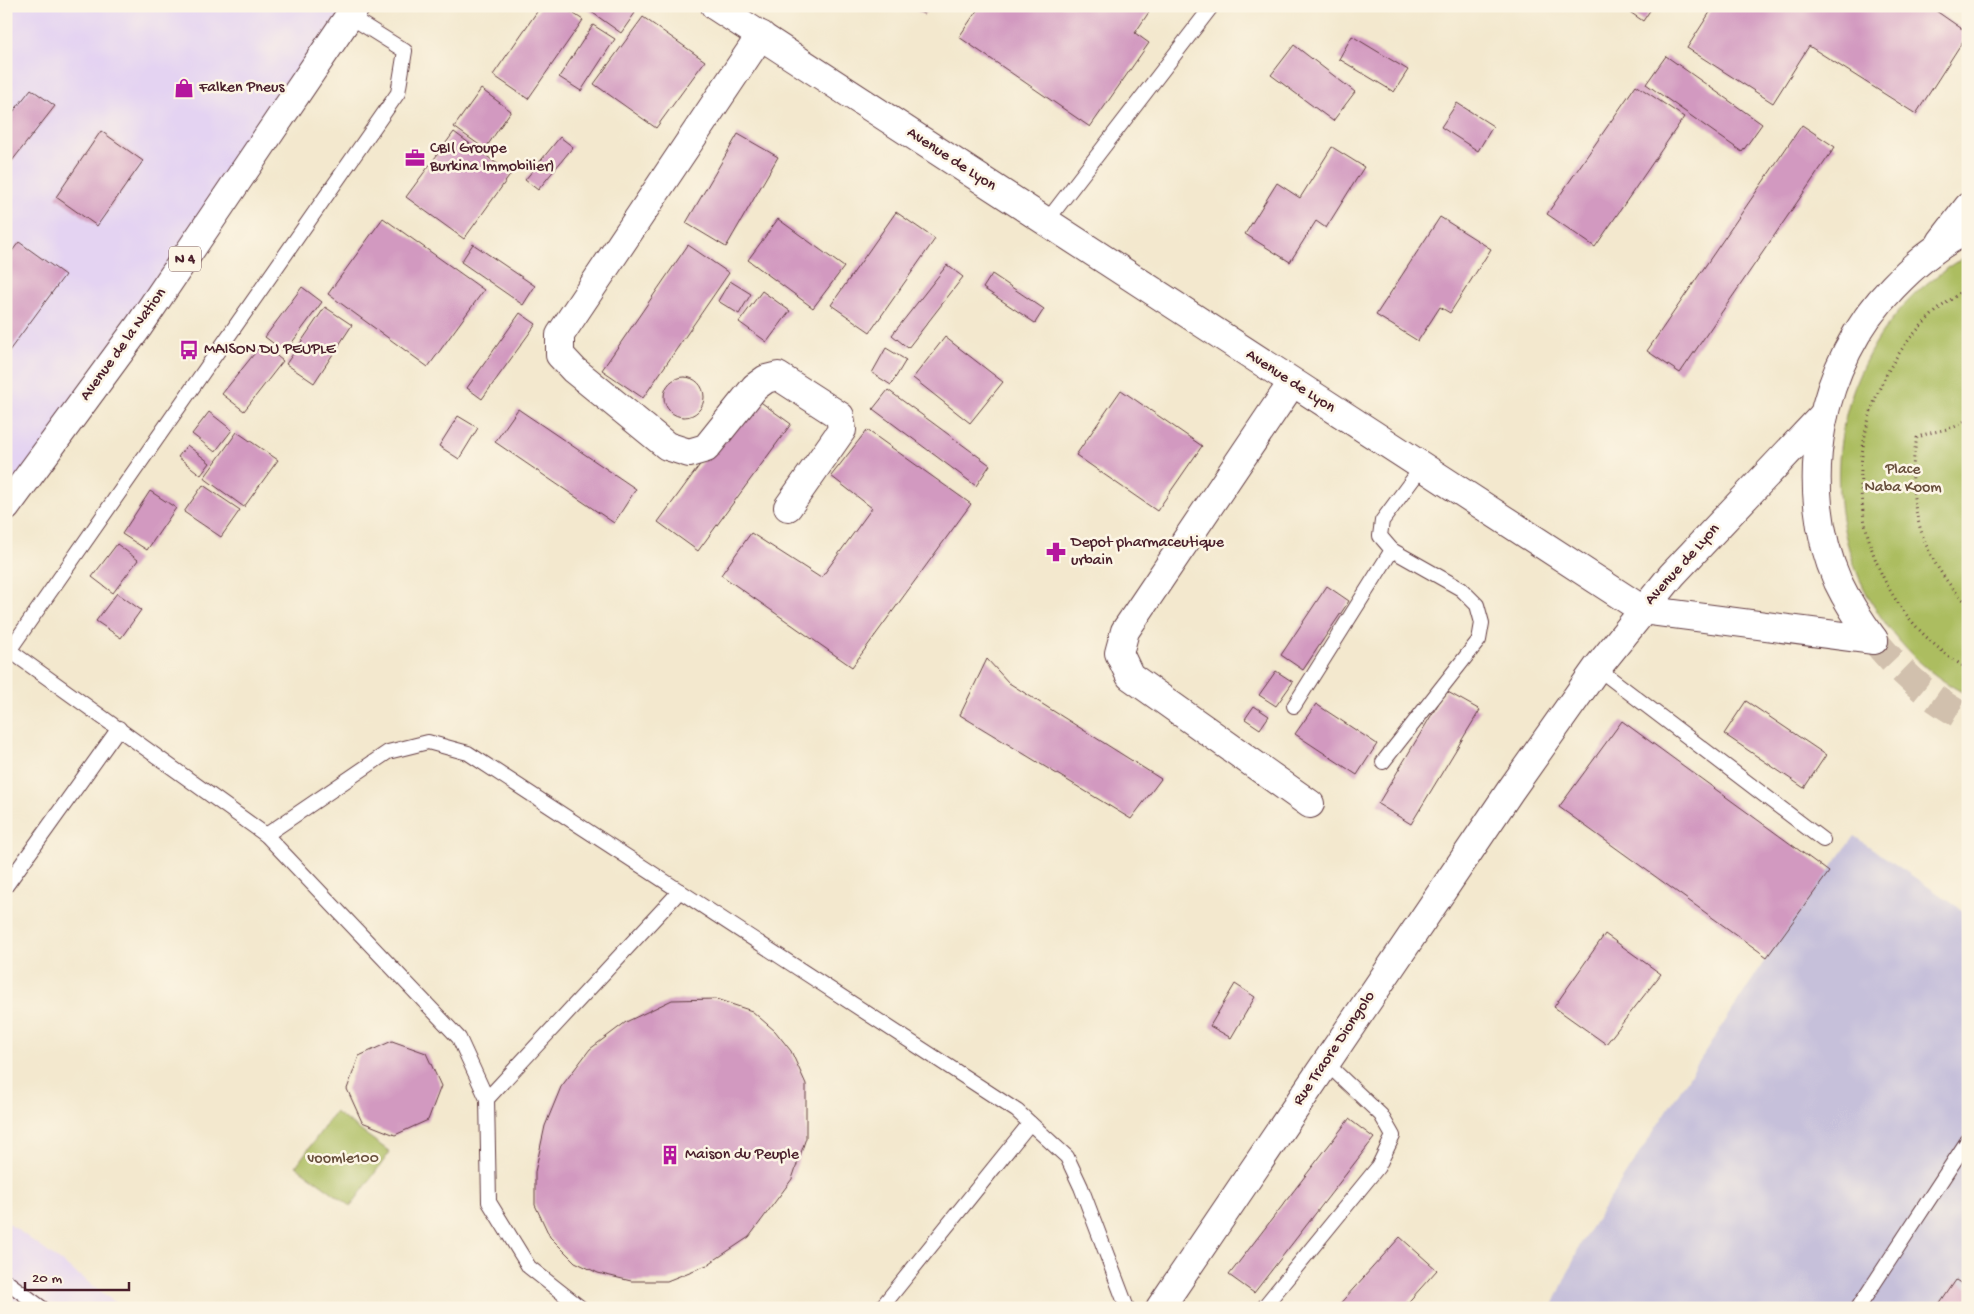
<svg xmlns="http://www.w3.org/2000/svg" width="1974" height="1314" font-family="'Gochi Hand',sans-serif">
<rect width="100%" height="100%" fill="#fcf5e5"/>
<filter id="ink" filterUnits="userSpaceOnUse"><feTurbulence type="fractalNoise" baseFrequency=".02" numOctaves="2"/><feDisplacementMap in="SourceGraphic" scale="10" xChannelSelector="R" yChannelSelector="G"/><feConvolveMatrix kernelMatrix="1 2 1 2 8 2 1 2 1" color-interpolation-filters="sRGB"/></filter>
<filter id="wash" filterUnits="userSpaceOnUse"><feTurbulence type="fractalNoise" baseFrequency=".0096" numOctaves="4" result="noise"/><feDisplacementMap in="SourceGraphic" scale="20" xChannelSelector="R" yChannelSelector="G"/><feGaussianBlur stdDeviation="1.12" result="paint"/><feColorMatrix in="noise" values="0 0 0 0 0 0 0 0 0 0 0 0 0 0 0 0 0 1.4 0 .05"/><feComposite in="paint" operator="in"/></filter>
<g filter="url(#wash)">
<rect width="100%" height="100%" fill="#f3e8ce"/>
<g fill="#e4d3f2">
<path d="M6,6h352l-352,497z"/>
<path d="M6,1221l117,87h-117z"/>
</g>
<path fill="#c6c0da" d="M1854,836l114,78v394h-416l29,-65 186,-286z"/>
<g fill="#acbd61" stroke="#7b6e46">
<path d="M1968,255v440c-42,-20 -76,-57 -99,-97 -53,-98 -36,-224 44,-302 16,-16 36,-29 55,-41z"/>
<path d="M335,1112l55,40 -39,54 -55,-40z"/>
</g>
<g id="blocks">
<g fill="#d299c0">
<path d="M541,6h21l21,14 -55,79 -35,-24z"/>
<path d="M583,6h43l9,7 -14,20z"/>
<path d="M906,6h27l-9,8z"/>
<path d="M980,6h173l-18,27 14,10 -59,84 -131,-90z"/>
<path d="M1621,6h32l-10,15z"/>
<path d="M1714,6h215l39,27 -52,81 -107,-68 -36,57 -86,-55z"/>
<path d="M643,17l62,44 -49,67 -62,-44z"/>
<path d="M593,25l22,14 -34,52 -22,-14z"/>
<path d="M1352,36l56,34 -14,22 -55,-33z"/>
<path d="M1294,45l61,47 -22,29 -62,-46z"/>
<path d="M1666,56l96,68 -20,28 -96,-68z"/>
<path d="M1636,85l48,32 -89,130 -48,-33z"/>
<path d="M31,89l24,17 -47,60 -2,-45z"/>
<path d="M481,89l30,22 -26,38 -31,-22z"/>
<path d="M1457,103l36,23 -15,25 -37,-24z"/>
<path d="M1802,125l33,22 -155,226 -33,-22z"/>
<path d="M101,131l42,30 -46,65 -41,-29z"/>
<path d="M454,132l57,42 -47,65 -58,-42z"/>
<path d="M738,134l40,23 -52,90 -40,-24z"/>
<path d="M560,137l13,10 -35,43 -13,-10z"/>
<path d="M1332,147l32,20 -38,61 -10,-7 -26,41 -45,-28 32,-51 23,15z"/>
<path d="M896,212l39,27 -65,93 -39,-27z"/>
<path d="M1440,217l51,32 -41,64 -10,-6 -22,34 -42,-26z"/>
<path d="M383,218l101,72 -56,77 -100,-73z"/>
<path d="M778,219l66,48 -31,41 -65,-48z"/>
<path d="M19,242l46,33 -59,80v-96z"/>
<path d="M473,244l62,42 -12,19 -62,-43z"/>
<path d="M688,245l41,28 -86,125 -41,-28z"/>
<path d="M947,265l16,12 -55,71 -16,-13z"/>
<path d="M992,274l52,35 -9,14 -52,-35z"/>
<path d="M730,281l21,13 -12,20 -21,-13z"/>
<path d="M302,287l20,15 -37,50 -20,-15z"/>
<path d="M762,291l28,20 -23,31 -28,-20z"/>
<path d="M325,307l27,18 -38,58 -28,-19z"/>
<path d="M520,313l16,11 -54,75 -15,-11z"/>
<path d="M945,337l58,45 -33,41 -57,-45z"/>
<path d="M262,344l21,17 -39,50 -22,-17z"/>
<path d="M886,348l20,12 -15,25 -19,-12z"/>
<circle cx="684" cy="397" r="20"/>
<path d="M888,390l102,75 -14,21 -103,-77z"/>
<path d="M1121,390l81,56 -45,65 -81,-56z"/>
<path d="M751,395l40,29 -93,127 -40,-29z"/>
<path d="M518,409l118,80 -22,34 -119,-81z"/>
<path d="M209,412l23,18 -17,22 -23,-18z"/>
<path d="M458,416l20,12 -19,31 -20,-13z"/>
<path d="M867,430l104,74 -119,163 -131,-92 30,-42 70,45 51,-70 -41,-32z"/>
<path d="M237,432l41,28 -34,47 -40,-29z"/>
<path d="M187,445l23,18 -9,12 -23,-18z"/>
<path d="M203,485l37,25 -19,27 -37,-25z"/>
<path d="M150,491l26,17 -29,42 -25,-16z"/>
<path d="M117,544l21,16 -25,33 -21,-16z"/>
<path d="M1327,586l22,15 -46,69 -22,-15z"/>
<path d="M117,593l24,17 -20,28 -25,-17z"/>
<path d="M987,659l22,24 152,96 -30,40 -171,-104z"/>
<path d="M1276,671l17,11 -17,24 -17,-11z"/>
<path d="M1446,691l34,19 -69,114 -33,-20z"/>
<path d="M1746,701l80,54 -22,33 -80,-54z"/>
<path d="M1316,704l61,40 -20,31 -62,-41z"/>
<path d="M1254,706l15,10 -9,13 -15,-10z"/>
<path d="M1622,721l207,151 -62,85 -208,-150z"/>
<path d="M1605,934l56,40 -55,70 -52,-37z"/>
<path d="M1235,984l20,13 -24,41 -21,-12z"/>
<path d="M716,999l36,12 23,20 16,20 15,33v54l-14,41 -43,58 -42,28 -40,16h-36l-33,-8 -23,-11 -25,-25 -15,-32v-33l10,-46 16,-39 29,-38 36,-27 46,-22z"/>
<path d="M392,1041l34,12 15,33 -13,34 -33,15 -33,-13 -15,-33 12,-33z"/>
<path d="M1349,1119l25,19 -120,155 -25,-18z"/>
<path d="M1400,1237l37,33 -34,38h-67z"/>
<path d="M1956,1280l12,8v20h-31z"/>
</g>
</g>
</g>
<g filter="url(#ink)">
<use href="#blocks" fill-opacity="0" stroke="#633d43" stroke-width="1"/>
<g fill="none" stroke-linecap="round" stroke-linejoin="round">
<path stroke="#d1c0ad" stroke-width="28" stroke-dasharray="28 14" stroke-linecap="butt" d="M1874,640c27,33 56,59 94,79"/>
<defs>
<g id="lane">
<path d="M1046,222l166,-216"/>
<path d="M6,648l260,187 193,203 28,61 2,103 40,65 52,41"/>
<path d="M6,655l392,-562 7,-42 -56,-35"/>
<path d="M1597,668l226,172"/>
<path d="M1294,706l98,-156"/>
<path d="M1383,762l96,-122 3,-17 -5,-18 -16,-16 -69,-39 -12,-14 2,-15 40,-54"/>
<path d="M266,835l122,-83 40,-10 40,11 549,358 50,46 14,30 46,121"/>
<path d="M6,886l113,-158"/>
<path d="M487,1099l193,-208"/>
<path d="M6,1281l36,27"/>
<path d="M881,1308l149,-185"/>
<path d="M1263,1308l115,-141 15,-31 -12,-21 -55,-52"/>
<path d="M1858,1308l110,-168"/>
</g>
<g id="street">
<path d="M715,6l928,604 231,30"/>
<path d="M761,35l-201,300v20l14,15 93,76 22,7 17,-5 49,-61 11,-8 12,-3 62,40 2,14 -54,77"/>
<path d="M1941,242l27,-35"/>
<path d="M1292,383l-167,248 -6,22 11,23 180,128"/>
<path d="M1874,640c-14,-19 -26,-37 -36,-58 -43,-97 -19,-220 55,-295 21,-22 46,-44 75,-57"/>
<path d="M1160,1308l350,-517 87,-123 75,-93 152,-161"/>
</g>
<path id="highway" d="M6,507l133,-181 217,-320"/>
</defs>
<use href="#lane" stroke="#633d43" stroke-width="16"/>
<use href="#street" stroke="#633d43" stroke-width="30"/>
<use href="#highway" stroke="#633d43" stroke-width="30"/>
<g stroke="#633d43" stroke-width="3" stroke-dasharray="1 4" stroke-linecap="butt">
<path d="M1968,288c-142,86 -144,295 0,381"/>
<path d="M1968,353l-5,4 5,6"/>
<path d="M1968,418c-13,14 -35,11 -51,20 -13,60 4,123 51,166"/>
</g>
<use href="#lane" stroke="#fff" stroke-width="14"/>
<use href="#street" stroke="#fff" stroke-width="28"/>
<use href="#highway" stroke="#fff" stroke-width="28"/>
</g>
</g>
<defs>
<symbol id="shop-bare" viewBox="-9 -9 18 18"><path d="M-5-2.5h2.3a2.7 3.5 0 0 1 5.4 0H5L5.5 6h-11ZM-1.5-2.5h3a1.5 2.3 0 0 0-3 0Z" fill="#b5179e" stroke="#fcf5e5" stroke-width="2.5" paint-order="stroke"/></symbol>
<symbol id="office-bare" viewBox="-9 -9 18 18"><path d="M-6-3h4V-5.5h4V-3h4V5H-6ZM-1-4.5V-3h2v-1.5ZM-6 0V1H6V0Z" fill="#b5179e" stroke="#fcf5e5" stroke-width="2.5" paint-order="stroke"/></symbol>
<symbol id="bus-bare" viewBox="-9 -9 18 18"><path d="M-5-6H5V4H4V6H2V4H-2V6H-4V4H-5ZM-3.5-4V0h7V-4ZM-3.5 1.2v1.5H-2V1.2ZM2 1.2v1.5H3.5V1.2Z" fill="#b5179e" stroke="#fcf5e5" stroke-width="2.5" paint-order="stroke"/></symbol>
<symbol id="pharmacy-bare" viewBox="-9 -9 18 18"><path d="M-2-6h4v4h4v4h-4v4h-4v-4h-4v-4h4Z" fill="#b5179e" stroke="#fcf5e5" stroke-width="2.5" paint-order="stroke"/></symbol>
<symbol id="building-bare" viewBox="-9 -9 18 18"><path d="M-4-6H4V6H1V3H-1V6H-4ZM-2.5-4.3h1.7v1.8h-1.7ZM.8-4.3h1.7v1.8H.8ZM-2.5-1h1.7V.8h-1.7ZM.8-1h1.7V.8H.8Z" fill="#b5179e" stroke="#fcf5e5" stroke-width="2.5" paint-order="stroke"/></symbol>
</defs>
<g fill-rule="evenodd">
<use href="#shop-bare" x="170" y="74" width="28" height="28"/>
<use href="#office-bare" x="401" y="144" width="28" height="28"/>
<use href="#bus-bare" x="175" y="336" width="28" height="28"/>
<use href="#pharmacy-bare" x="1042" y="538" width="28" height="28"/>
<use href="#building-bare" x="656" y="1141" width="28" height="28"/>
</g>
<g text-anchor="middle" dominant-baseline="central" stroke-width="5" stroke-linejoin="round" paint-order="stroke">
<rect fill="#fcf5e5" stroke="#7f5f63" stroke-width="1" x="169" y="246.5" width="32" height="25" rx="4"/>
<g font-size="15" font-weight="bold" fill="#4a1f2b">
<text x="185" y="259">N 4</text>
</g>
<g font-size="16" fill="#4a1f2b" stroke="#fcf5e5" text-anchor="start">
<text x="199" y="88">Falken Pneus</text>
<text x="430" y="149">CBI( Groupe<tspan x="430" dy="18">Burkina Immobilier)</tspan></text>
<text x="204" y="350">MAISON DU PEUPLE</text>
<text x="1071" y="543">Depot pharmaceutique<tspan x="1071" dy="18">urbain</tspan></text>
<text x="685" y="1155">Maison du Peuple</text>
</g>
<g font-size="16" fill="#4a1f2b" stroke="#fcf5e5">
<text transform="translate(951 160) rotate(33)">Avenue de Lyon</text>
<text transform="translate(124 345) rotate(-54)">Avenue de la Nation</text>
<text transform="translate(1290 382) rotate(33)">Avenue de Lyon</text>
<text transform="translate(1683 565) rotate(-48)">Avenue de Lyon</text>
<text transform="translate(1335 1049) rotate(-56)">Rue Traore Diongolo</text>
</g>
<g font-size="16" fill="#674e3b" stroke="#fcf5e5">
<text x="1903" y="470">Place<tspan x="1903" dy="18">Naba Koom</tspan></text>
<text x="343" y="1159">voomle100</text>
</g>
</g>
<rect width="1974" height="1314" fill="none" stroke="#fcf5e5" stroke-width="25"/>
<path d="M25 1282v8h104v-8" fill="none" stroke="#4a1f2b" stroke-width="2.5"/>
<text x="32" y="1282" font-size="15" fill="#4a1f2b" stroke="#fcf5e5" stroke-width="4" paint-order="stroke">20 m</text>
</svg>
